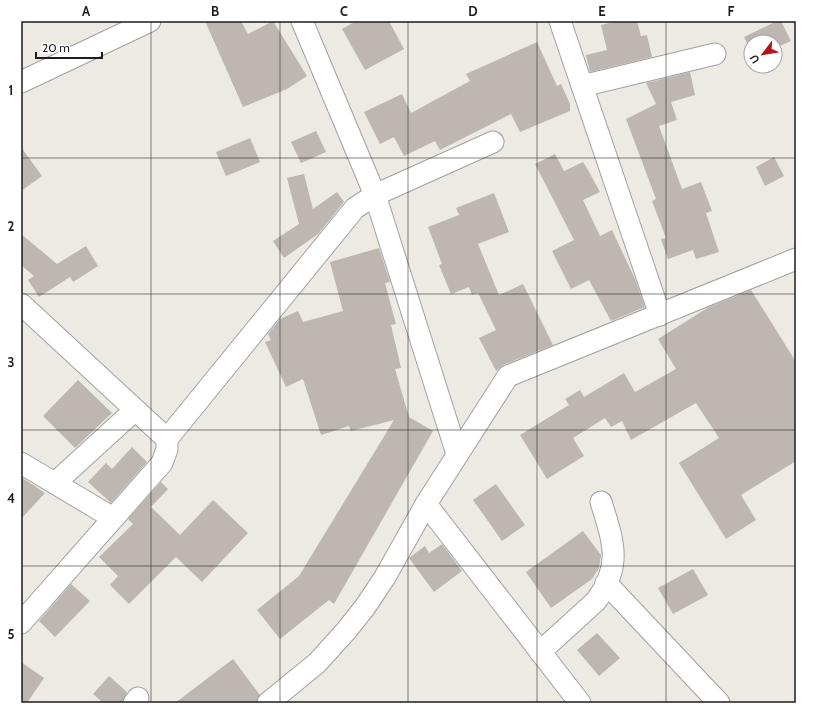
<svg xmlns="http://www.w3.org/2000/svg" width="817" height="724" font-family="Cabin,sans-serif">
<rect width="100%" height="100%" fill="#edeae4"/>
<g fill="#bdb6b1">
<path d="M205,21h36l7,13 25,-13 34,55 -20,13 -44,18z"/>
<path d="M356,21h33l15,28 -39,21 -23,-41z"/>
<path d="M618,21h19l4,15 6,-1 5,22 -62,15 -4,-17 21,-5 -6,-25z"/>
<path d="M777,21h4l10,20 -16,7v-6h-24v9l-7,-14z"/>
<path d="M537,42l20,44 4,-2 9,20v7l-50,21 -9,-18 -71,36 -5,-9 -31,15 -10,-19 -14,7 -16,-32 38,-18 9,19 59,-32 -4,-7z"/>
<path d="M690,72l5,23 -24,7 6,18 -18,6 23,63 19,-7 11,29 -6,2 13,39 -23,7 -3,-9 -25,9 -7,-20 5,-1 -14,-37 4,-2 -30,-80 30,-15 -10,-21z"/>
<path d="M316,131l10,21 -25,11 -10,-21z"/>
<path d="M250,138l10,24 -34,14 -10,-24z"/>
<path d="M21,147l21,29 -21,15z"/>
<path d="M555,154l9,17 19,-9 5,8 12,22 -17,8 17,36 12,-6 23,49 10,28 -34,14 -22,-41 -18,9 -19,-38 22,-11 -39,-76z"/>
<path d="M774,157l10,19 -19,10 -9,-19z"/>
<path d="M304,174l9,35 24,-17 7,10 -26,32 -34,24 -11,-17 26,-17 -12,-46z"/>
<path d="M494,193l15,39 -31,12 21,51 24,-11 30,61 -50,20 -7,6 -17,-33 17,-8 -18,-37 -6,2 -3,-8 -18,7 -12,-29 3,-1 -14,-37 31,-12 -3,-7z"/>
<path d="M21,234l36,30 29,-18 12,20 -25,16 -3,-5 -31,20 -11,-17 6,-4 -13,-11z"/>
<path d="M379,248l11,34 -5,1 11,41 -5,1 10,43 -6,1 14,48 24,14 -99,173 -5,-4 -49,39 -23,-29 42,-34 95,-156 -43,11 -2,-5 -28,9 -18,-56 -17,8 -21,-45 6,-2 -3,-6 12,-15 18,-8 5,11 40,-11 -13,-49z"/>
<path d="M751,290l45,72v99l-55,34 15,25 -30,19 -47,-76 40,-25 -23,-35 -65,37 -9,-19 -11,6 -6,-9 -32,20 11,18 -37,23 -27,-44 49,-30 -4,-6 15,-9 4,7 40,-24 11,19 41,-23 -18,-30 51,-32z"/>
<path d="M78,380l34,33 -37,35 -32,-32z"/>
<path d="M132,447l15,15 -36,41 -23,-21 18,-19 6,6z"/>
<path d="M21,477l24,16 -24,26z"/>
<path d="M161,482l7,7 -17,18 29,28 33,-35 35,33 -46,49 -26,-25 -47,47 -19,-19 8,-9 -19,-19 34,-33 -5,-5z"/>
<path d="M496,484l29,41 -23,16 -29,-41z"/>
<path d="M583,531l18,24 -2,13 -7,11 -41,29 -25,-36z"/>
<path d="M442,544l20,27 -28,21 -25,-34 16,-12 4,7z"/>
<path d="M693,569l15,26 -35,19 -15,-26z"/>
<path d="M71,584l19,17 -35,36 -16,-16z"/>
<path d="M597,633l23,25 -21,18 -22,-26z"/>
<path d="M233,659l27,36 -4,8h-81z"/>
<path d="M21,662l23,16 -17,25h-6z"/>
<path d="M109,676l18,16 -5,11h-19l-10,-9z"/>
</g>
<g fill="none" stroke-linecap="round" stroke-linejoin="round">
<defs>
<g id="minor">
<path d="M302,21l73,174 82,259"/>
<path d="M560,21l100,294"/>
<path d="M21,82l129,-61"/>
<path d="M582,86l133,-32"/>
<path d="M21,304l146,135 188,-231 20,-13 118,-53"/>
<path d="M21,463l92,55"/>
<path d="M55,483l80,-73"/>
<path d="M426,504l154,199"/>
<path d="M606,583l113,120"/>
<path d="M21,623l141,-160 5,-14v-10"/>
<path d="M540,652l56,-51c27,-36 17,-60 5,-99"/>
<path d="M134,703l4,-5"/>
<path d="M268,703l49,-40 29,-32 19,-24 20,-30 41,-73 82,-128 288,-117"/>
</g>
</defs>
<use href="#minor" stroke="#a1a1a1" stroke-width="23"/>
<use href="#minor" stroke="#fff" stroke-width="21"/>
</g>
<path fill="none" stroke="#1d1d1d" stroke-width="1" stroke-opacity="0.55" d="M151,21v682M280,21v682M408,21v682M537,21v682M666,21v682M21,158h775M21,294h775M21,430h775M21,566h775"/>
<rect width="817" height="724" fill="none" stroke="#ffffff" stroke-width="44"/>
<g transform="translate(763 54) rotate(239)"><circle r="19" fill="#ffffff" stroke="#a5a5a5"/>
<path d="M0-3L7 15L0 10L-7 15Z" fill="#b61418"/>
<text y="-6" font-size="11" font-weight="bold" text-anchor="middle" fill="#1d1d1d">U</text>
</g>
<path d="M36 52v6h66v-6" fill="none" stroke="#1d1d1d" stroke-width="2"/>
<text x="42" y="52" font-size="12" fill="#1d1d1d" stroke="#ffffff" stroke-width="3" paint-order="stroke">20 m</text>
<rect x="22" y="22" width="773" height="680" fill="none" stroke="#1d1d1d" stroke-width="1.5"/>
<g font-size="13" text-anchor="middle" font-weight="bold" fill="#1d1d1d">
<text x="86" y="16">A</text>
<text x="215" y="16">B</text>
<text x="344" y="16">C</text>
<text x="473" y="16">D</text>
<text x="602" y="16">E</text>
<text x="731" y="16">F</text>
<text x="11" y="95">1</text>
<text x="11" y="231">2</text>
<text x="11" y="367">3</text>
<text x="11" y="503">4</text>
<text x="11" y="639">5</text>
</g>
</svg>
